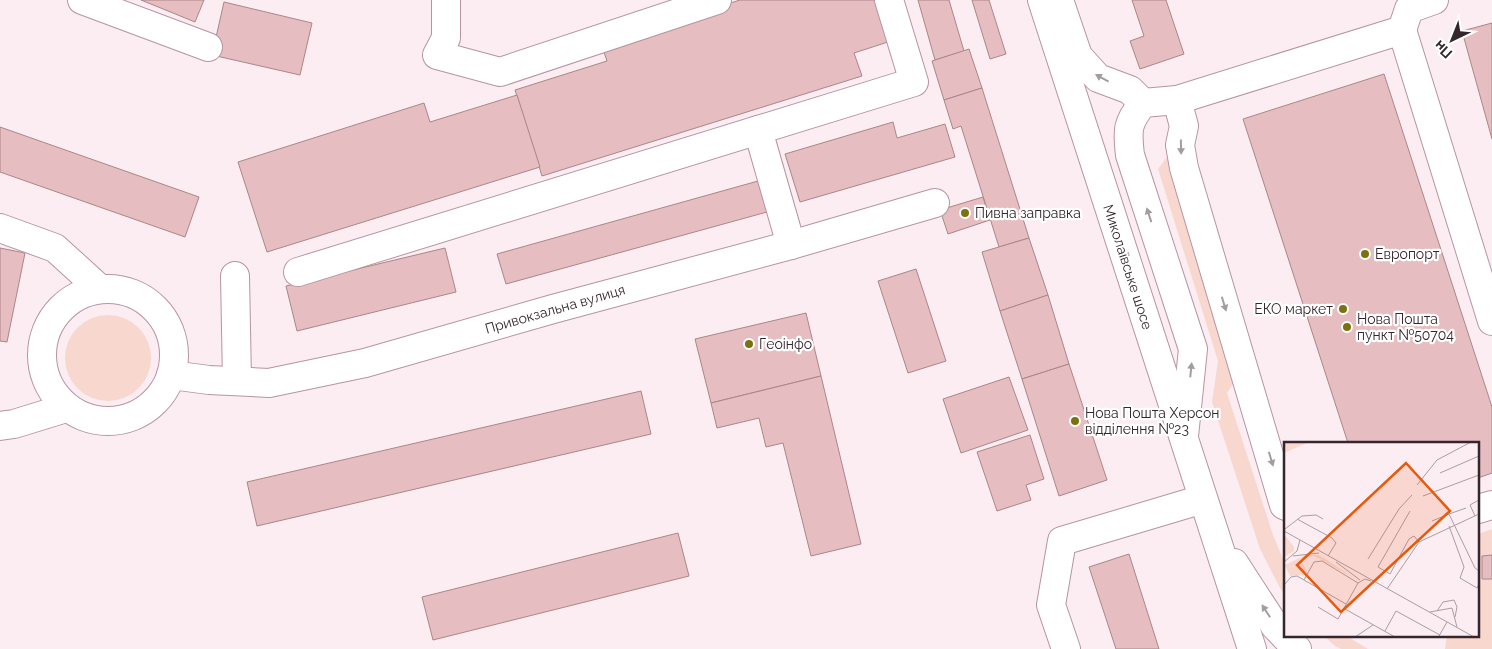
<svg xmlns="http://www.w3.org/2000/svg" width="1492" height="649" font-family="Raleway,sans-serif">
<rect width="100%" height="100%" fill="#fcedf3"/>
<g fill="#f8d7cf">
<path d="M1167,157l69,223 -9,13 46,142 13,31v29l-6,-7 -20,-39 -48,-147 6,-41 -60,-192z"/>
<circle cx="108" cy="358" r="43"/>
<path d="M1492,529v120h-47l2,-14h31v-101z"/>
<path d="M1323,635h22l23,14h-27l-6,-3z"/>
</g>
<g fill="#e6bdc0" stroke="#ab8689">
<path d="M141,0h63l-9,22z"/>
<path d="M740,0h138l13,41 -37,12 8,23 -320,100 -27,-86 92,-29 -6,-18z"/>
<path d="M918,0h31l15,51 -29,9z"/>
<path d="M972,0h17l17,54 -16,5z"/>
<path d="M1132,0h34l18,54 -44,15 -10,-28 14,-5z"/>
<path d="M224,2l88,21 -12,52 -88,-20z"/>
<path d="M1492,23v116l-30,-108z"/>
<path d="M969,49l13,39 -38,12 -12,-39z"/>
<path d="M1384,74l108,333v66l-14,5v-35h-130l-105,-324z"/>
<path d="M982,88l47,150 -30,9 -38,-121 -8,3 -9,-29z"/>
<path d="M517,95l23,72 -273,85 -29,-90 186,-59 6,19z"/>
<path d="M893,122l4,16 48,-14 10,33 -155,45 -15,-48z"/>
<path d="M0,127l199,70 -14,40 -185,-65z"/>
<path d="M758,181l9,31 -261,72 -9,-30z"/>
<path d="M983,197l7,23 -42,14 -8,-24z"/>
<path d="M1029,238l19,57 -48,16 -18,-59z"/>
<path d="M0,248l25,5 -18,89 -7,-1z"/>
<path d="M445,248l11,44 -159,39 -11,-45z"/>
<path d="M916,269l30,92 -38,12 -30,-92z"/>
<path d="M1048,295l21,69 -47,15 -22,-68z"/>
<path d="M806,313l15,63 -110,27 -16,-64z"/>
<path d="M1069,364l38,116 -48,16 -37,-117z"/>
<path d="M821,376l40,168 -50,12 -28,-113 -17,4 -7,-29 -42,10 -6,-25z"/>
<path d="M1009,377l19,53 -67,23 -18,-54z"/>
<path d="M641,391l10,43 -394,92 -10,-44z"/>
<path d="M1030,435l14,44 -18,6 5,15 -34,11 -20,-59z"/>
<path d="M678,533l11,43 -256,64 -11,-43z"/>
<path d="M1129,554l30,95h-43l-27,-82z"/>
<path d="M1492,555v24h-10v-23z"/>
</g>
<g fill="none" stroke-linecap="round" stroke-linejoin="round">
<defs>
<g id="minor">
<path d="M82,0l126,47"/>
<path d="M446,0v38l-9,17 63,17 217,-72"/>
<path d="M1059,0l19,56 20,22 32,12 13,13"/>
<path d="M1402,30l90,291"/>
<path d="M1177,100l7,26 -4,19 4,23 100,337 2,1"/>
<path d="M758,130l33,115"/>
<path d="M0,228l55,20 44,40"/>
<path d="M298,272l616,-190 -25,-82"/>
<path d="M235,276l2,105"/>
<circle cx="108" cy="355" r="66"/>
<path d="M171,375l38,5 60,3 96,-20 188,-54 238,-64 144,-42"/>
<path d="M0,426l14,-2 52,-16"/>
<path d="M1184,436l9,-87 -63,-194c-3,-25 -3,-32 13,-52l34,-3 225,-70 7,-21 25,-9"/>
<path d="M1478,509l14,-4"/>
<path d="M1066,649l-15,-44 11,-64 141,-42"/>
</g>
<g id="major">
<path d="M1042,0l210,649"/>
<path d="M1234,563l41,63 22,23"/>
</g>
</defs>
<use href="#minor" stroke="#b794a3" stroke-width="30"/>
<use href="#major" stroke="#b794a3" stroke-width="30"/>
<use href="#minor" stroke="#fff" stroke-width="28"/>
<use href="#major" stroke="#fff" stroke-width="28"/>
</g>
<defs><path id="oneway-solid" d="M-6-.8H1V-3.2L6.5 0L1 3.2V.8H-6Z" transform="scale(1.25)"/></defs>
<g fill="#a49da0">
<use href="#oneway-solid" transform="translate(1102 78) rotate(-151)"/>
<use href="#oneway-solid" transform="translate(1181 147) rotate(89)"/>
<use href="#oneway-solid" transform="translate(1149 215) rotate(-108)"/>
<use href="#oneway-solid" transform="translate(1224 304) rotate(73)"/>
<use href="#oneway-solid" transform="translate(1191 370) rotate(-84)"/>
<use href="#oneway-solid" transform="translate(1271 459) rotate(73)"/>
<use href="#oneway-solid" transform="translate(1266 611) rotate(-123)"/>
</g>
<g fill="#7c700f" stroke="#fff" stroke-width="2">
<circle cx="965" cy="213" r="5"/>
<circle cx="1365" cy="254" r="5"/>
<circle cx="1343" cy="309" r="5"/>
<circle cx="1347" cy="327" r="5"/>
<circle cx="749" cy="344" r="5"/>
<circle cx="1075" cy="421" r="5"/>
</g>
<g text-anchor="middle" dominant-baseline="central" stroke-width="4.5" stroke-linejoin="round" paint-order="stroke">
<g font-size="14" fill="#34262c" stroke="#fff" text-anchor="start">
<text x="975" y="213">Пивна заправка</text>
<text x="1375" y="254">Европорт</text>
<text x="1333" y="309" text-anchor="end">ЕКО маркет</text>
<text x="1357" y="319">Нова Пошта<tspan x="1357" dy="16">пункт №50704</tspan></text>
<text x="759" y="344">Геоінфо</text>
<text x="1085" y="413">Нова Пошта Херсон<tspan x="1085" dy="16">відділення №23</tspan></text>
</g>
<g font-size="14" fill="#34262c" stroke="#fff">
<text transform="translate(1128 267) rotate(72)">Миколаївське шосе</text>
<text transform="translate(555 309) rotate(-16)">Привокзальна вулиця</text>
</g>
</g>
<g transform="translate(1284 442)">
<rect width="195" height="195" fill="#fcedf3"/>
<path d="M0,0h25l-25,11zM0,92l10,13v4l-10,6zM21,113h12l4,1 33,22 -40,-22 -14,3 7,12 -2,4 -15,1 -5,-11z" fill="#f8d7cf"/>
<path fill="none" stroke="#ac9da3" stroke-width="1" d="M156,31l39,-17M133,43l20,-25 34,-18M139,54l56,-21M126,69l-32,56 12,7 19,-35 5,-3 5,6M165,72l17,-6M191,74l-5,-11 9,-5M13,77l35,19 4,5 -8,13M148,79l17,-7 26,54 4,3M165,84l15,41 -4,11 17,10 2,-4M1,87l17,-13 14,-1 7,4M0,89l190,106M9,114l26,-3M84,117l31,-50 13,-14M0,120l13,-11 3,-11M52,120l24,18M20,138l10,-18 8,-1 36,22M0,143l7,-8 6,-1 49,28M103,147l32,-47 60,-28M34,165l20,12 20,-36 7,-4 6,2M61,167l50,28M153,169l6,-9 11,-2 3,7 -2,10M146,170l22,-4 5,19M101,189l11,-20 44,24M155,194l8,-14M71,195l18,-12"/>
<path fill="#e8590c" fill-opacity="0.15" stroke="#e8590c" stroke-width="2.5" d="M122,21l44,48 -109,101 -44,-47z"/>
<rect width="195" height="195" fill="none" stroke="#34262c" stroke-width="2.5"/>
</g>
<g transform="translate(1452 40) rotate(223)" stroke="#ffffff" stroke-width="4" paint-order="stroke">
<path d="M0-4L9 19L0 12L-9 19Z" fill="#34262c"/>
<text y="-8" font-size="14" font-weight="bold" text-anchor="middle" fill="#34262c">Пн</text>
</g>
</svg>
